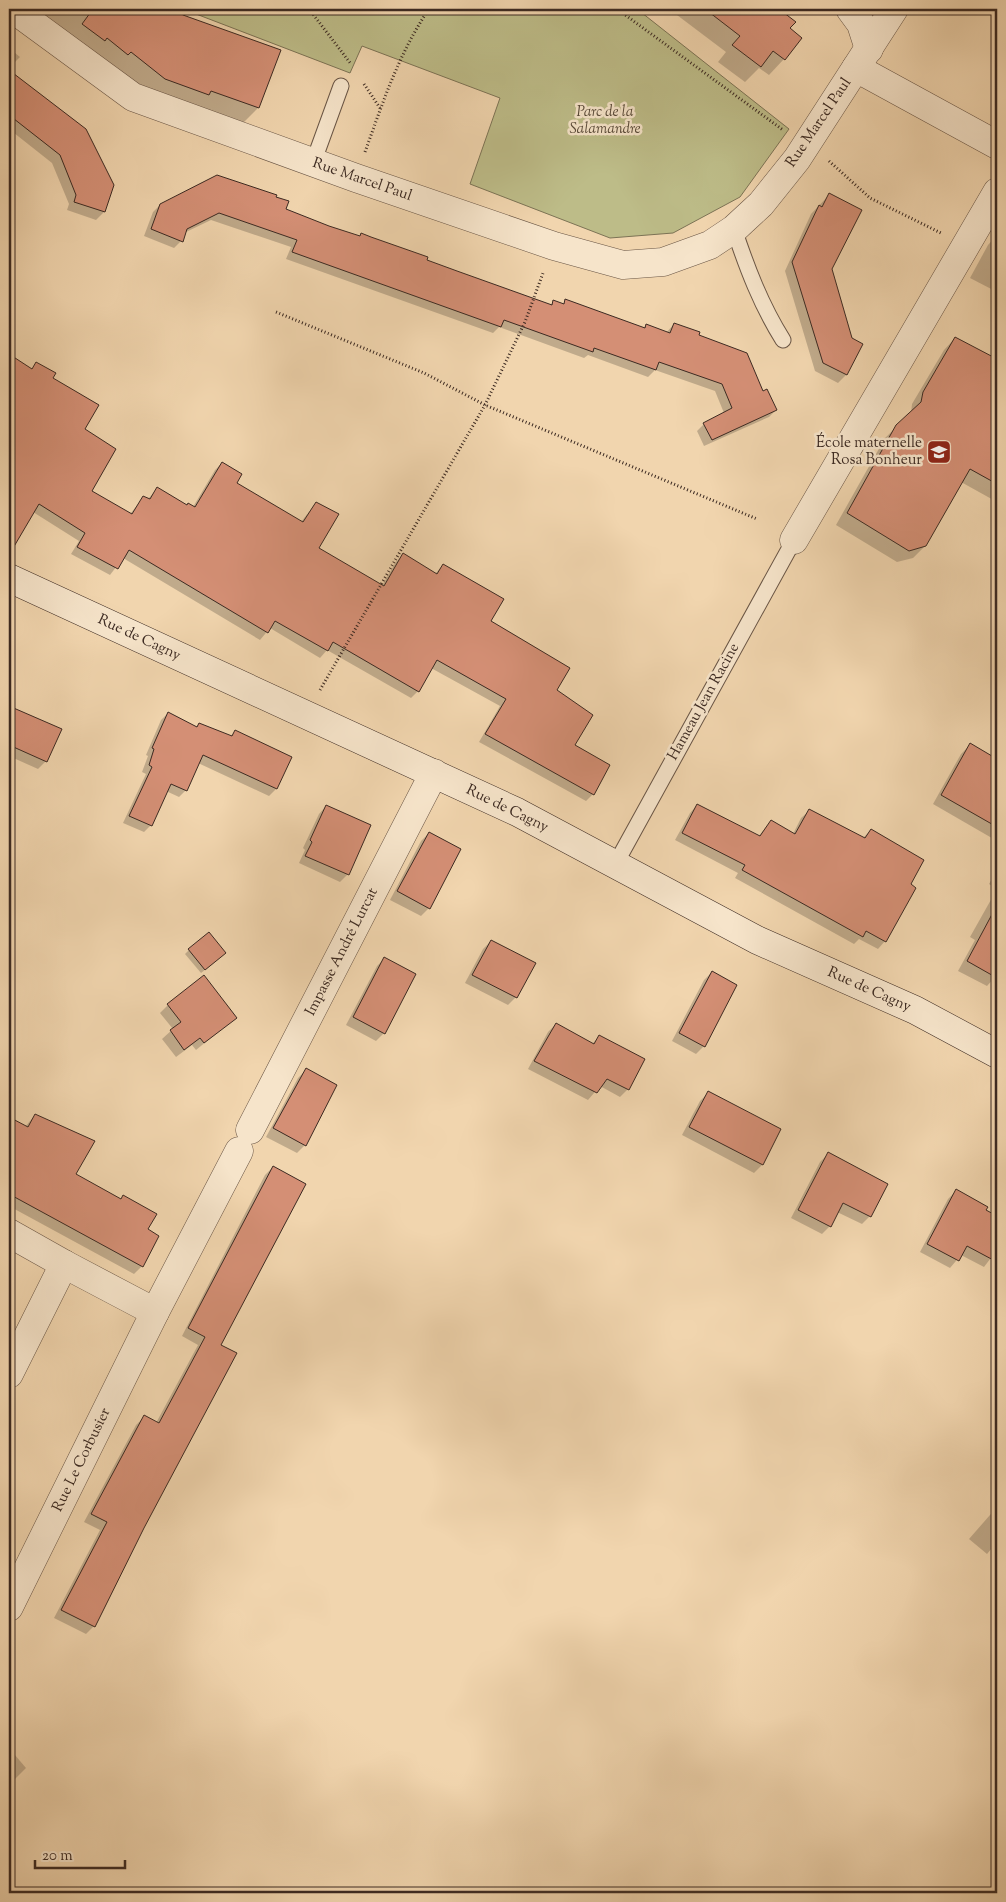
<svg xmlns="http://www.w3.org/2000/svg" width="1006" height="1902" font-family="'Sorts Mill Goudy',serif">
<rect width="100%" height="100%" fill="#f1d5ae"/>
<filter id="stains"><feTurbulence type="fractalNoise" baseFrequency=".004" numOctaves="4"/><feColorMatrix values="0 0 0 0 .2 0 0 0 0 .09 0 0 0 0 .02 0 0 0 .5 -.17"/></filter>
<radialGradient id="worn" r=".72"><stop offset=".6" stop-color="#630" stop-opacity="0"/><stop offset="1" stop-color="#630" stop-opacity=".3"/></radialGradient>
<path fill="#bdbc88" stroke="#7c7355" d="M183,9h454l152,120 -49,68 -67,36 -63,5 -140,-54 30,-86 -138,-52 -12,27z"/>
<g fill="#0003">
<path d="M34,9h139l10,7 75,92 -15,15 -93,-29 -35,-28 -3,3z"/>
<path d="M669,9h108l17,13 -6,7 -4,30 -15,16 -10,-7 -14,14 -27,-20 8,-10z"/>
<path d="M9,48l11,9 -7,7h-4z"/>
<path d="M9,71l76,59 28,55 -9,27 -8,8 -29,-10 2,-6 -17,-41 -43,-34z"/>
<path d="M829,195l1,74 21,70 11,5 -16,31 -8,8 -23,-12 -30,-100 26,-57z"/>
<path d="M274,198l10,12 44,17 31,10 2,-2 64,26 125,44 4,-3 8,3 4,-4 77,28 3,-4 20,8 8,-9 23,12 66,57 13,17 -7,7 -65,29 -7,-15 7,-7 20,-11 -9,-22 -60,-21 -7,7 -60,-22 -4,3 -85,-31 -6,6 -207,-74 5,-12 -80,-27 -27,13 -3,8 -7,7 -30,-12 9,-24 7,-7z"/>
<path d="M997,235v57l-27,-14 18,-33z"/>
<path d="M955,338l42,22v142l-36,-20 -36,64 -12,12 -16,4 -61,-37 49,-87 26,-25 1,-9 32,-54z"/>
<path d="M9,356l22,13 6,-5 15,14 32,52 6,61 40,23 14,-17 4,2 9,-10 29,17 7,1 22,-37 7,-7 13,21 66,38 15,-19 1,45 65,38 14,-24 7,-7 32,19 8,-9 47,56 66,70 17,54 20,49 -7,7 -107,-59 21,-36 -69,-38 -13,23 -7,7 -84,-48 -7,8 -50,-30 -10,12 -137,-82 -13,17 -39,-21 8,-13 -46,-29 -21,30 -3,-2z"/>
<path d="M9,707l51,23 -14,31 -8,8 -29,-13z"/>
<path d="M168,713l28,14 3,-3 31,13 5,-6 55,26 -14,32 -7,7 -71,-33 -12,27 -7,7 -13,-6 -15,34 -7,7 -21,-9 23,-49 -4,-2 6,-16 -2,-1 15,-35z"/>
<path d="M970,745l27,15v81l-64,-37 28,-50z"/>
<path d="M697,805l61,32 13,-16 22,13 8,-16 8,-7 54,27 8,-8 38,55 -24,56 -7,8 -19,-10 -5,5 -119,-66 3,-5 -63,-33 15,-27z"/>
<path d="M326,806l22,68 -8,8 -41,-19 6,-13 -2,-2 16,-34z"/>
<path d="M429,833v75l-8,8 -31,-16 31,-59z"/>
<path d="M997,870v105l-10,11 -29,-15 17,-31 -5,-3 27,-48 -8,-5z"/>
<path d="M491,941l25,56 -8,8 -43,-22 18,-34z"/>
<path d="M189,950l32,7 -20,16 -16,-19z"/>
<path d="M385,958l-1,75 -8,8 -30,-16 31,-59z"/>
<path d="M712,972l-8,74 -8,8 -24,-13 32,-61z"/>
<path d="M168,1005l67,13 -39,32 -4,-5 -16,12 -14,-18 11,-10 -13,-16z"/>
<path d="M556,1024l36,20 8,-8 28,53 -8,8 -20,-11 -12,14 -60,-31 20,-37z"/>
<path d="M306,1070l-1,75 -8,8 -31,-16 32,-59z"/>
<path d="M708,1093l72,37 -18,35 -8,8 -72,-38 18,-34z"/>
<path d="M35,1115l39,60 72,55 -4,36 -8,8 -125,-68v-88l16,9z"/>
<path d="M828,1154l42,62 -8,8 -25,-12 -7,14 -8,8 -31,-16 29,-56z"/>
<path d="M273,1167l-53,178 -77,183 -49,98 -8,8 -32,-16 46,-88 -16,-8 52,-97 8,-8 12,6 42,-78 -16,-9 83,-161z"/>
<path d="M956,1191l41,27v32l-13,17 -23,-12 -11,13 -30,-16 28,-53z"/>
<path d="M997,1507v45l-5,-4 -5,6 -18,-15z"/>
<path d="M9,1748l17,20 -17,17z"/>
</g>
<g fill="#d48f75" stroke="#3c2a22">
<path d="M93,9h82l8,6 98,35 -22,58 -48,-17 -2,4 -44,-16 -34,-27 -3,3 -21,-17 -2,3 -23,-17z"/>
<path d="M705,9h74l17,13 -6,6 12,10 -17,22 -12,-9 -12,16 -29,-22 8,-9z"/>
<path d="M9,70l77,59 28,56 -9,27 -31,-10 2,-7 -16,-40 -51,-40z"/>
<path d="M217,175l60,20 -1,2 13,4 -3,8 43,17 31,10 1,-3 10,4 57,20 -1,3 30,11 95,34 1,-5 11,4 1,-5 80,29 1,-4 24,9 4,-10 26,9 -1,3 48,18 16,38 4,-2 10,21 -65,30 -9,-17 29,-15 -10,-24 -63,-22 -3,8 -62,-22 -1,4 -89,-32 -3,7 -209,-75 5,-12 -78,-27 -32,16 -4,13 -32,-13 9,-25z"/>
<path d="M829,193l33,17 -30,59 20,69 11,6 -16,31 -24,-12 -31,-101 27,-57 3,2z"/>
<path d="M955,337l42,22v125l-27,-15 -44,77 -17,5 -62,-38 49,-88 25,-23 2,-10z"/>
<path d="M9,354l23,15 4,-7 20,11 -3,5 46,27 -14,24 31,20 -24,42 40,23 11,-18 7,3 7,-12 30,18 1,-2 7,4 27,-45 20,12 -5,9 66,39 13,-20 23,12 -20,34 65,38 19,-33 34,21 6,-10 61,35 -13,22 79,47 -13,22 36,25 -18,30 35,20 -16,30 -109,-61 21,-35 -69,-39 -18,32 -86,-50 -5,9 -53,-30 -7,12 -139,-83 -11,19 -41,-22 8,-14 -46,-29 -30,51z"/>
<path d="M9,706l53,23 -15,33 -38,-17z"/>
<path d="M168,712l29,15 2,-4 33,13 3,-6 57,27 -15,32 -74,-34 -16,36 -16,-7 -19,42 -23,-10 23,-49 -3,-2 5,-16 -2,-1z"/>
<path d="M970,743l27,16v68l-56,-32z"/>
<path d="M697,804l63,32 11,-16 24,14 14,-25 56,29 6,-9 53,31 -13,24 5,4 -30,54 -20,-11 -3,6 -121,-67 3,-5 -63,-32z"/>
<path d="M326,805l45,20 -22,50 -44,-19 7,-14 -2,-2z"/>
<path d="M429,832l32,17 -31,60 -33,-18z"/>
<path d="M997,905v73l-30,-17z"/>
<path d="M209,932l17,21 -21,17 -17,-21z"/>
<path d="M491,940l45,23 -19,35 -45,-23z"/>
<path d="M384,957l32,17 -31,60 -32,-17z"/>
<path d="M712,971l25,14 -32,62 -26,-14z"/>
<path d="M204,975l33,43 -33,25 -4,-5 -16,12 -14,-20 11,-8 -14,-18z"/>
<path d="M556,1023l38,21 5,-9 46,24 -16,31 -22,-11 -10,14 -63,-32z"/>
<path d="M306,1068l31,17 -31,61 -33,-18z"/>
<path d="M708,1091l73,38 -18,36 -74,-38z"/>
<path d="M35,1114l60,27 -19,33 45,25 2,-4 34,19 -9,15 11,7 -16,31 -134,-73v-77l19,10z"/>
<path d="M828,1152l60,32 -17,33 -28,-14 -12,24 -33,-17z"/>
<path d="M273,1166l33,18 -85,161 16,8 -93,175 -49,99 -34,-17 46,-88 -16,-8 53,-99 15,8 46,-86 -17,-9z"/>
<path d="M956,1189l32,18 -2,3 11,6v46l-30,-16 -8,15 -32,-17z"/>
</g>
<g fill="none" stroke-linecap="round" stroke-linejoin="round">
<defs>
<g id="lane">
<path d="M313,163l28,-77"/>
<path d="M734,229c13,39 27,76 49,111"/>
<path d="M615,865l179,-325"/>
</g>
<g id="street">
<path d="M13,9l120,88 223,81 198,68 69,19 40,-3 47,-17 24,-16 27,-25 36,-45 97,-150"/>
<path d="M850,9l11,15 8,25"/>
<path d="M856,68l141,77"/>
<path d="M794,540l203,-348"/>
<path d="M250,1130l184,-357"/>
<path d="M9,1233l55,31"/>
<path d="M155,1312l84,-161"/>
<path d="M9,1374l55,-110 91,48 -146,295"/>
</g>
<path id="secondary" d="M9,578l508,234 240,128 158,70 82,44"/>
</defs>
<use href="#lane" stroke="#695545" stroke-width="17"/>
<use href="#street" stroke="#695545" stroke-width="29"/>
<use href="#secondary" stroke="#3c2a22" stroke-width="29"/>
<g stroke="#3c2a22" stroke-width="3" stroke-dasharray="1 2.5" stroke-linecap="butt">
<path d="M309,9l42,55"/>
<path d="M617,9l166,121"/>
<path d="M364,84l16,24"/>
<path d="M365,152c18,-50 34,-99 64,-143"/>
<path d="M829,161l41,37 71,35"/>
<path d="M276,312l148,61 61,32 272,114"/>
<path d="M320,690l165,-285 40,-83 18,-49"/>
</g>
<use href="#lane" stroke="#f6e4ca" stroke-width="15"/>
<use href="#street" stroke="#f6e4ca" stroke-width="28"/>
<use href="#secondary" stroke="#f6e4ca" stroke-width="28"/>
</g>
<defs>
<symbol id="school-square" viewBox="-11 -11 22 22"><rect x="-9" y="-9" width="18" height="18" rx="4" fill="#8f2418" stroke="#f6e4ca"/><path d="M0-5L7-2L0 1L-7-2ZM-4 1L0 2.5L4 1V4Q0 6-4 4Z" fill="#fff"/></symbol>
</defs>
<g fill-rule="evenodd">
<use href="#school-square" x="925" y="438" width="28" height="28"/>
</g>
<g text-anchor="middle" dominant-baseline="central" stroke-width="5" stroke-linejoin="round" paint-order="stroke">
<g font-size="15" font-style="italic" fill="#564736" stroke="#f6e4ca">
<text x="605" y="112">Parc de la<tspan x="605" dy="17">Salamandre</tspan></text>
</g>
<g font-size="15" fill="#3c2a22" stroke="#f6e4ca">
<text transform="translate(819 123) rotate(-56)">Rue Marcel Paul</text>
<text transform="translate(362 180) rotate(19)">Rue Marcel Paul</text>
<text transform="translate(139 638) rotate(25)">Rue de Cagny</text>
<text transform="translate(704 702) rotate(-61)">Hameau Jean Racine</text>
<text transform="translate(507 809) rotate(26)">Rue de Cagny</text>
<text transform="translate(342 952) rotate(-63)">Impasse André Lurcat</text>
<text transform="translate(869 990) rotate(24)">Rue de Cagny</text>
<text transform="translate(82 1460) rotate(-64)">Rue Le Corbusier</text>
</g>
<g font-size="15" fill="#3c2a22" stroke="#f6e4ca" text-anchor="end">
<text x="922" y="443">École maternelle<tspan x="922" dy="17">Rosa Bonheur</tspan></text>
</g>
</g>
<rect width="1006" height="1902" fill="none" stroke="#f1d5ae" stroke-width="30"/>
<rect x="10" y="10" width="986" height="1882" fill="none" stroke="#3c2a22" stroke-width="2.5"/>
<rect x="15" y="15" width="976" height="1872" fill="none" stroke="#3c2a22"/>
<path d="M35 1860v8h90v-8" fill="none" stroke="#3c2a22" stroke-width="2.5"/>
<text x="42" y="1860" font-size="15" fill="#3c2a22" stroke="#f6e4ca" stroke-width="4" paint-order="stroke">20 m</text>
<rect width="100%" height="100%" filter="url(#stains)"/>
<rect width="100%" height="100%" fill="url(#worn)"/>
</svg>
